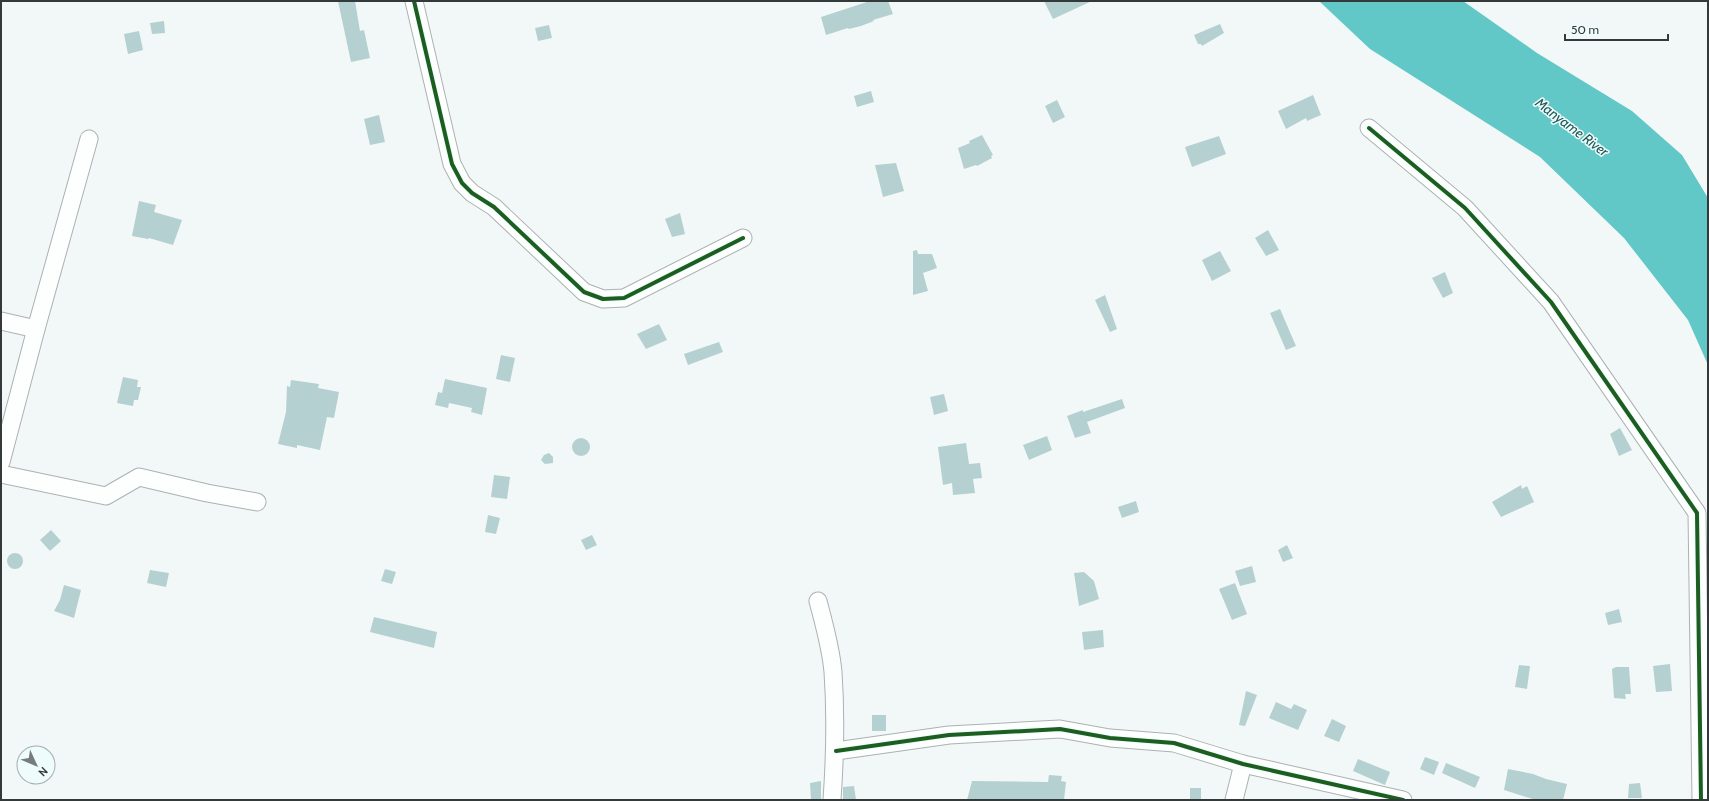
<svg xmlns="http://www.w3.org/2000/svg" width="1709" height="801" font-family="Cabin,sans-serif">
<rect width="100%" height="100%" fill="#f2f8f8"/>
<path fill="#62c8c7" d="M1319,1h144l74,52 95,58 50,44 26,43v167l-20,-45 -64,-82 -84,-81 -170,-108z"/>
<g fill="#b5d0d0">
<path d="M338,1h17l5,30 4,-1 6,28 -19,4z"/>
<path d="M870,1h18l5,13 -20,6 1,1 -13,5 -12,3 -1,-1 -22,7 -5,-18z"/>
<path d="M1044,1h48l-39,18z"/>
<path d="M164,21l1,12 -13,1 -2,-11z"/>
<path d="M1220,24l4,9 -22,13 -1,-2h-3l-4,-9z"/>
<path d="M549,25l3,13 -14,3 -3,-13z"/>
<path d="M139,31l4,19 -15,4 -4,-20z"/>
<path d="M871,91l3,11 -17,5 -3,-11z"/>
<path d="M1313,95l8,20 -14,6 -1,-3 -20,11 -8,-18z"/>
<path d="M1057,100l8,17 -12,6 -8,-17z"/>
<path d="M379,115l6,27 -15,3 -6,-26z"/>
<path d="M982,135l11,20 -2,1 1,2 -15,8 -1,-1 -12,4 -6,-21 12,-5 -1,-2z"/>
<path d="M1219,136l7,18 -34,13 -7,-20z"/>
<path d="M896,163l8,28 -21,6 -8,-32z"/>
<path d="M139,201l17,4 -2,7 28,8 -9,25 -24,-7 -1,1 -16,-3z"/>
<path d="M680,213l5,21 -13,3 -7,-18z"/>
<path d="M1268,230l11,20 -13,6 -11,-18z"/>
<path d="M917,250l1,4h14l5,14 -14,5 5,18 -15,4v-44z"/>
<path d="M1220,251l11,20 -19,10 -10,-21z"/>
<path d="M1445,272l8,21 -10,5 -11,-20z"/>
<path d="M1105,295l12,34 -7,3 -15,-32z"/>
<path d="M1280,309l16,37 -10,4 -16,-37z"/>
<path d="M659,324l8,16 -21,9 -9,-15z"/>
<path d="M719,342l4,10 -35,13 -4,-11z"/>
<path d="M501,355l14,3 -5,24 -14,-3z"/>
<path d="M123,377l15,3 -1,7h4l-3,13h-4l-1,6 -16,-3z"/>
<path d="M445,379l42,9 -5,27 -11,-3 1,-4 -23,-5 -1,5 -13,-3 3,-13 4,1z"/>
<path d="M291,380l28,4 -1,4 21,4 -5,26 -7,-1 -7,33 -23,-5v3l-19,-4 8,-32 1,-26 3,1z"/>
<path d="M944,394l4,17 -14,4 -4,-18z"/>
<path d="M1122,399l3,9 -38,14 4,11 -16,5 -8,-22 16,-6v2z"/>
<path d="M1620,428l12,22 -13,6 -9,-22z"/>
<path d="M1047,436l5,14 -23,10 -6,-15z"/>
<circle cx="581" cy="447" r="9"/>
<path d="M966,443l3,21 11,-1 2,15 -9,1 2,14 -22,2 -1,-12 -9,2 -5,-38z"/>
<path d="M549,453l4,4v6l-8,1 -4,-4 3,-5z"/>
<path d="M494,475l16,2 -3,22 -16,-2z"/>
<path d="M1521,485l1,4 5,-3 7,16 -33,15 -9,-15z"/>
<path d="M1136,501l3,11 -17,6 -4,-11z"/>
<path d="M488,515l12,3 -4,16 -11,-2z"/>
<path d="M51,530l10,11 -11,10 -10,-11z"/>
<path d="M592,535l5,10 -11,5 -5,-10z"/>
<path d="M1287,545l6,13 -10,4 -5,-12z"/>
<circle cx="15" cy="561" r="8"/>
<path d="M1252,566l4,16 -16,4 -5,-15z"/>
<path d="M385,569l11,3 -4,12 -11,-3z"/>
<path d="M150,570l19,3 -3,14 -19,-4z"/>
<path d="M1084,572l10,9 5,18 -20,7 -5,-33z"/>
<path d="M1235,583l12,31 -15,6 -13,-31z"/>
<path d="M64,585l17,5 -7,28 -20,-7 6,-11z"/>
<path d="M1619,609l3,13 -14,3 -3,-12z"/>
<path d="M374,617l63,15 -3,16 -64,-16z"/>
<path d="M1103,630l1,17 -20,3 -2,-18z"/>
<path d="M1670,664l2,27 -16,1 -3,-26z"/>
<path d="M1519,665l11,1 -3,23 -12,-2z"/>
<path d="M1616,667h13l2,27h-6l1,5 -12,-1 -2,-29z"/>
<path d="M1246,691l11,4 -12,31 -6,-1z"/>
<path d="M1276,702l15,7 3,-5 13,6 -9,20 -29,-12z"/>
<rect x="872" y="715" width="14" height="16"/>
<path d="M1332,719l14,7 -7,16 -15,-6z"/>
<path d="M1425,757l14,5 -5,13 -14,-6z"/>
<path d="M1358,759l32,13 -5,13 -32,-14z"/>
<path d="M1446,763l34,14 -5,11 -33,-15z"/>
<path d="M1508,769l25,5 13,5 21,5 -4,16h-27l-32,-10z"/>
<path d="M1049,775l13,1 -1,5 5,1 -2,18h-97l5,-19 76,1z"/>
<path d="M821,781v19h-10l-1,-17z"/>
<path d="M1640,783l2,15h-14l1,-14z"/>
<path d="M854,786l2,14h-13v-13z"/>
<rect x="1190" y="788" width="11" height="12"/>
</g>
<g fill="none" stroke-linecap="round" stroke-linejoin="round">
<defs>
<g id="street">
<path d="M414,1l38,163 10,19 10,10 22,14 90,85 19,7 21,-1 119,-60"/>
<path d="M1369,128l96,80 86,94 146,211 4,287"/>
<path d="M1,321l35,8"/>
<path d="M1,462l35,-133 53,-190"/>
<path d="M1,474l105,22 33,-19 68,16 50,9"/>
<path d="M818,601c6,23 13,47 15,71 3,43 2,85 -1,128"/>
<path d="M836,751l113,-16 111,-6 50,9 64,5 69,21 160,36"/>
<path d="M1234,800l9,-36"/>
</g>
</defs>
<use href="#street" stroke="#acb1b1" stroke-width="19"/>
<use href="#street" stroke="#fdfefe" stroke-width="17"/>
<defs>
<g id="cycleway">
<path d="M414,1l38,163 10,19 10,10 22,14 90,85 19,7 21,-1 119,-60"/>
<path d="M1369,128l96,80 86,94 146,211 4,287"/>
<path d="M836,751l113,-16 111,-6 50,9 64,5 69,21 160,36"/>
</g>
</defs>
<use href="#cycleway" stroke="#eefcfb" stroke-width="6"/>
<use href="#cycleway" stroke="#1b5e20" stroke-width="4"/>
</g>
<g text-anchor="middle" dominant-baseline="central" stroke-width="3" stroke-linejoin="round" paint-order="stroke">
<g font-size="14" font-style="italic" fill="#235959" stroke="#eefcfb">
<text transform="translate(1572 127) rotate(37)">Manyame River</text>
</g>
</g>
<rect width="1709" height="801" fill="none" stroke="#343939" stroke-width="4"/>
<g transform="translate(36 765) rotate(134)"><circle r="19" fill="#eefcfb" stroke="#a4aead"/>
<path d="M0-3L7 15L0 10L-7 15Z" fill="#767c7c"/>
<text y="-6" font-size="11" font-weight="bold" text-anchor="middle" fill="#343939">N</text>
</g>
<path d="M1565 34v6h103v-6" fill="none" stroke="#343939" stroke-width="2"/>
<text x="1571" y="34" font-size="12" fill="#343939" stroke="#eefcfb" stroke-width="3" paint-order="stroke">50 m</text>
</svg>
